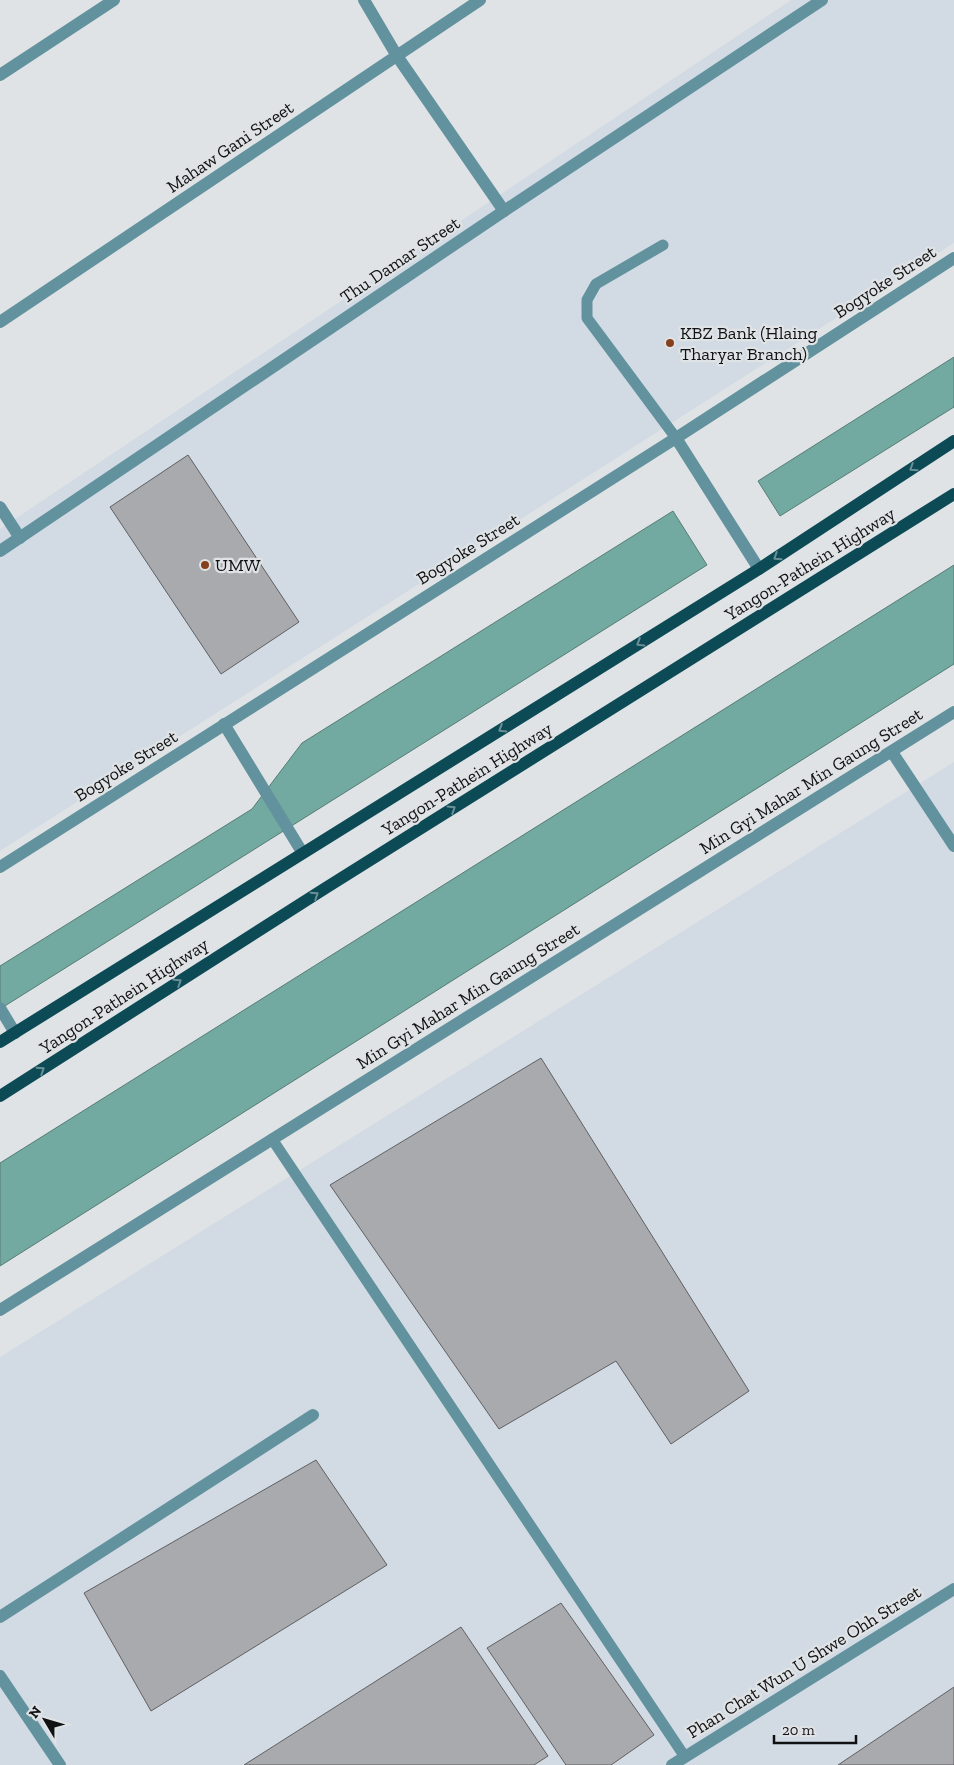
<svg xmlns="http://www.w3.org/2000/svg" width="954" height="1765" font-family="'Zilla Slab',serif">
<rect width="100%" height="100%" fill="#e0e3e5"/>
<g fill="#d2dbe4">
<path d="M791,0h163v243l-954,608v-322z"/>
<path d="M954,762v1003h-954v-408z"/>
</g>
<g fill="#72aaa1" stroke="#557c76">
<path d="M954,357v50l-174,109 -22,-35z"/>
<path d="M673,511l34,54 -707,444v-43l252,-157 50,-66z"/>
<path d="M954,565v99l-954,602v-103z"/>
</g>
<g fill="#a9aaad" stroke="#606063">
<path d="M188,455l111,167 -78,52 -111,-167z"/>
<path d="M541,1058l208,333 -78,53 -55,-83 -117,68 -169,-244z"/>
<path d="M316,1460l71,105 -236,146 -67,-118z"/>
<path d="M561,1603l93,132 -43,30h-45l-79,-117z"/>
<path d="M461,1627l87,129 -14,9h-290z"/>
<path d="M954,1687v78h-116z"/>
</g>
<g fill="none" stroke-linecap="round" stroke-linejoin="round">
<g stroke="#62929e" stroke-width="11">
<path d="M663,245l-67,39 -9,16v18l89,120"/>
<path d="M272,1139l413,618"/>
</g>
<g stroke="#62929e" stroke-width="12">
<path d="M364,0l33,56 107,155"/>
<path d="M0,75l114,-75"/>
<path d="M0,322l480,-322"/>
<path d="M676,438l83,131"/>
<path d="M0,507l20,31"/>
<path d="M0,551l504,-340 318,-211"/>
<path d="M224,724l78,128"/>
<path d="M892,752l62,94"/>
<path d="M0,867l676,-429 278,-180"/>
<path d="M0,1008l15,25"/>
<path d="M0,1310l954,-598"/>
<path d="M0,1617l313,-202"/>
<path d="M0,1676l60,89"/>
<path d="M672,1765l282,-176"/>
</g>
<g stroke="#0c4a56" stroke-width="12">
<path d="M0,1042l759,-473 195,-128"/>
<path d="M0,1096l324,-207 630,-395"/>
</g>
</g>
<defs><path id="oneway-chevron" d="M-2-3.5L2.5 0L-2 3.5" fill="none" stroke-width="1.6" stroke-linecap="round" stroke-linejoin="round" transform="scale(1.25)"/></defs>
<g stroke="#6b8f96">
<use href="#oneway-chevron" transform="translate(913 468) rotate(147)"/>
<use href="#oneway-chevron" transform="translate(777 557) rotate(147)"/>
<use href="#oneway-chevron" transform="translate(640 643) rotate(148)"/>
<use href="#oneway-chevron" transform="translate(502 729) rotate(148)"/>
<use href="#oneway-chevron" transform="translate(452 809) rotate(-32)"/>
<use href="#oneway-chevron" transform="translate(315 895) rotate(-33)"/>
<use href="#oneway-chevron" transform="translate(178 982) rotate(-33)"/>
<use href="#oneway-chevron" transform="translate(41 1070) rotate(-33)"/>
</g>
<g fill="#87401d" stroke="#e0e3e5" stroke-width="2">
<circle cx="670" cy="343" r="5"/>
<circle cx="205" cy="565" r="5"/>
</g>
<g text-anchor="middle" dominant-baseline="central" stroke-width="4.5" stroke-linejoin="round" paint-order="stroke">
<g font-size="18" fill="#101112" stroke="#e0e3e5">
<text transform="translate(230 147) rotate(-34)">Mahaw Gani Street</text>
<text transform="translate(400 260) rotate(-34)">Thu Damar Street</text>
<text transform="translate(885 282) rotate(-33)">Bogyoke Street</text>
<text transform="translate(468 549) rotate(-32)">Bogyoke Street</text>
<text transform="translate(810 564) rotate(-32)">Yangon-Pathein Highway</text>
<text transform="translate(126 766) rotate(-32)">Bogyoke Street</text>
<text transform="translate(467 779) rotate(-32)">Yangon-Pathein Highway</text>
<text transform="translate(811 781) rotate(-32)">Min Gyi Mahar Min Gaung Street</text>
<text transform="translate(124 996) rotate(-33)">Yangon-Pathein Highway</text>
<text transform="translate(468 996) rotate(-32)">Min Gyi Mahar Min Gaung Street</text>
<text transform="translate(804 1662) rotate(-32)">Phan Chat Wun U Shwe Ohh Street</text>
</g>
<g font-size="18" fill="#101112" stroke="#e0e3e5" text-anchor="start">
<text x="680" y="333">KBZ Bank (Hlaing<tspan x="680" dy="21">Tharyar Branch)</tspan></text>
<text x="215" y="565">UMW</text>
</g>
</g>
<g transform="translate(45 1720) rotate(308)" stroke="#e0e3e5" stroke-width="4" paint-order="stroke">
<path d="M0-4L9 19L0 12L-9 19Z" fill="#101112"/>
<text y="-8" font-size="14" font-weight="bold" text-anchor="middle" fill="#101112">N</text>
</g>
<path d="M774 1735v8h82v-8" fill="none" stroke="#101112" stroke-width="2.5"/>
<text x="782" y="1735" font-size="15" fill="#101112" stroke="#e0e3e5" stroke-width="4" paint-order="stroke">20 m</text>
</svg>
